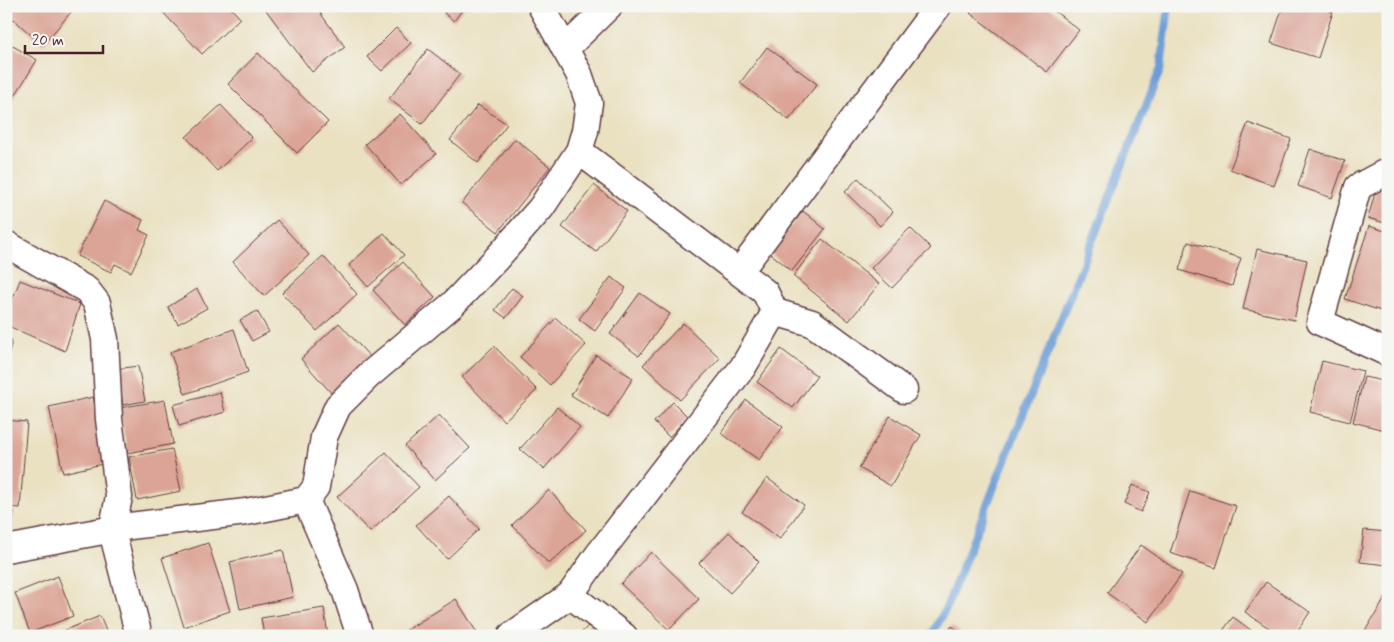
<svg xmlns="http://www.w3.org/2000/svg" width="1394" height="642" font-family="Mynerve,sans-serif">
<rect width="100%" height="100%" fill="#f6f6f2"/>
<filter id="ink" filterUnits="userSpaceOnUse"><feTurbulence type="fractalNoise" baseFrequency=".02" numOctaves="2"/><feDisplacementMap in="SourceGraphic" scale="10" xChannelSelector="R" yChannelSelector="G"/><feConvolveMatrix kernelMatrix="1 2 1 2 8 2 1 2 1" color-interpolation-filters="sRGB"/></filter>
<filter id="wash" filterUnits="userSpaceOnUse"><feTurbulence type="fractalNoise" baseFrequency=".0096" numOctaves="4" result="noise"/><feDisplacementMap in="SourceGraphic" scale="20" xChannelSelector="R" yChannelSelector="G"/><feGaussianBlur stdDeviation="1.12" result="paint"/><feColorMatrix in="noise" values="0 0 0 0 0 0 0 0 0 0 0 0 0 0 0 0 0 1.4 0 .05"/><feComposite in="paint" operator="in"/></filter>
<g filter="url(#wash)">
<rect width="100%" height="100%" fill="#eae1c1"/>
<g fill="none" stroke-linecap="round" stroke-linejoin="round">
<path stroke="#6c9dd6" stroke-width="8" d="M931,636l15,-28 215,-540 8,-62"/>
</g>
<g id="blocks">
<g fill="#dba496">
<path d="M6,6h58l7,6 -28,33 -37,-32z"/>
<path d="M157,6h72l11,12 -38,36z"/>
<path d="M272,6h43l30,41 -33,25 -46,-62z"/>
<path d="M449,6h16l-11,15 -10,-8z"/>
<path d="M975,6h73l31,24 -32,42 -77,-59z"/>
<path d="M1283,6h32l18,6 -15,46 -47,-15z"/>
<path d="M396,28l15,15 -29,28 -15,-14z"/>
<path d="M6,42l31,18 -24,39 -7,-4z"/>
<path d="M767,47l50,37 -28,36 -49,-37z"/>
<path d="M428,49l32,25 -38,50 -33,-25z"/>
<path d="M258,53l70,69 -31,31 -69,-69z"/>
<path d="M221,105l31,33 -35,33 -31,-34z"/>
<path d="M478,105l29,19 -29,39 -28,-23z"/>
<path d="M400,114l36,40 -35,31 -36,-41z"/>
<path d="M1248,123l43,16 -17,47 -44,-17z"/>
<path d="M515,139l35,28 -52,65 -36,-29z"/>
<path d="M1310,149l35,12 -13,37 -34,-12z"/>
<path d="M858,178l35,34 -13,14 -35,-34z"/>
<path d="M1378,182l10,3v39l-20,-6z"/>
<path d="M594,185l33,26 -31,41 -34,-25z"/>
<path d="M104,201l39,19 -4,10 10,5 -18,37 -16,-8 -4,8 -34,-16z"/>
<path d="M803,211l22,18 -33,42 -22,-18z"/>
<path d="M277,220l32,35 -45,41 -31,-34z"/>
<path d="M1369,226l19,6v69l-4,11 -39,-13z"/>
<path d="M910,228l21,20 -39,40 -21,-20z"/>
<path d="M384,233l20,22 -36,32 -19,-22z"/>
<path d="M822,239l57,45 -30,37 -56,-45z"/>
<path d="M1188,242l53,16 -9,28 -53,-16z"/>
<path d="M1257,249l50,11 -13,60 -51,-11z"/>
<path d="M323,256l34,38 -40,37 -35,-38z"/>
<path d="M403,262l32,35 -30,28 -32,-35z"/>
<path d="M611,277l15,11 -31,43 -16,-12z"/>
<path d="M20,280l60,24 -15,47 -59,-26v-9z"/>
<path d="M512,288l11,8 -17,22 -11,-8z"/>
<path d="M197,289l10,19 -29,16 -10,-17z"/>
<path d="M640,293l30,21 -31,42 -29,-22z"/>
<path d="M257,311l12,21 -17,9 -12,-21z"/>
<path d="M556,318l30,27 -36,40 -30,-28z"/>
<path d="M339,323l33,36 -39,36 -32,-36z"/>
<path d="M683,323l37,35 -40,42 -37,-35z"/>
<path d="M234,329l14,43 -63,22 -15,-42z"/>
<path d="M6,339l6,1 -5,22h-1z"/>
<path d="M494,346l43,44 -33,31 -42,-44z"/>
<path d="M781,349l36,27 -24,32 -36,-26z"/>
<path d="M596,355l37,23 -25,40 -37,-23z"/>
<path d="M1322,361l41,10 -13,51 -40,-10z"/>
<path d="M138,366l7,35 -22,4 -7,-36z"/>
<path d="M1364,377l24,5v49l-35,-9z"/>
<path d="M220,392l5,20 -46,14 -6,-21z"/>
<path d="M93,397l14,66 -44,10 -14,-66z"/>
<path d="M165,400l8,44 -45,9 -9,-45z"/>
<path d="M746,400l37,27 -24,33 -38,-27z"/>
<path d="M673,402l15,15 -19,20 -15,-15z"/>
<path d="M557,407l23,20 -36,42 -24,-20z"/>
<path d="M439,415l31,33 -35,32 -30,-34z"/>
<path d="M890,416l31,19 -30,51 -32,-18z"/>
<path d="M6,420l21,2 -7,86 -14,-1z"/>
<path d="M172,449l9,42 -44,9 -8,-43z"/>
<path d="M386,452l33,35 -49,45 -33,-35z"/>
<path d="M767,478l37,27 -24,34 -38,-27z"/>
<path d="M1132,485l18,7 -9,20 -17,-8z"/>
<path d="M549,490l37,40 -37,34 -37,-39z"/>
<path d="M1190,491l46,15 -20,62 -46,-15z"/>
<path d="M449,496l30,33 -32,30 -31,-34z"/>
<path d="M6,510l8,1 -3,26 -5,-1z"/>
<path d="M1364,530l24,2v33l-28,-3z"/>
<path d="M729,532l30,30 -29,31 -31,-30z"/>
<path d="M208,543l22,68 -46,16 -22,-69z"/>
<path d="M1141,545l41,29 -34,48 -41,-29z"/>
<path d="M283,550l10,47 -53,12 -10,-47z"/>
<path d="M651,552l48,47 -30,31 -48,-46z"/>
<path d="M58,576l15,40 -43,17 -15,-40z"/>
<path d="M1266,582l44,30 -16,24h-13l-36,-24z"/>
<path d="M1388,594v42h-22l-3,-2z"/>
<path d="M456,599l23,37h-76l-1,-3z"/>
<path d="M324,608l4,28h-64l-3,-18z"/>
<path d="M100,616l8,20h-57z"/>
<path d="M1233,617l26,19h-40z"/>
<path d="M592,622l14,14h-28z"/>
<path d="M952,626l14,10h-21z"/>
</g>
</g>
</g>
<g filter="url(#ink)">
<use href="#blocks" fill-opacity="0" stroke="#623c42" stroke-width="1"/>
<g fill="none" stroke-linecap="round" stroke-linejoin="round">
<defs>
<g id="minor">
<path d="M565,49l44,-43"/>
<path d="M1388,171l-30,16 -38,135 68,31"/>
<path d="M6,244l81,46 10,13 8,36 4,80 10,78 -7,34 27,105"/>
<path d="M740,271l198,-265"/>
<path d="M775,312l37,11 92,67"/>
<path d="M306,500l39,90 15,46"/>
<path d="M6,549l124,-23 116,-14 60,-12 10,-13 8,-50 14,-31 30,-30 85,-72 44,-46 44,-50 38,-57 6,-20 4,-28 -10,-29 -38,-68"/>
<path d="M570,595l54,41"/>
<path d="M511,636l59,-41 28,-40 145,-188 32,-55 -10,-20 -186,-141"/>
</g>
</defs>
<use href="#minor" stroke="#623c42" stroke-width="29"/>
<use href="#minor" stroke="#fff" stroke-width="26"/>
</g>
</g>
<rect width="1394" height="642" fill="none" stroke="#f6f6f2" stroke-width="25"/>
<path d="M25 45v8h78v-8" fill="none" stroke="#4a1f2b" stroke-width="2.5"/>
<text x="32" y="45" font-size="15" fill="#4a1f2b" stroke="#f6f6f2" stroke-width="4" paint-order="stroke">20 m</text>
</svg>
